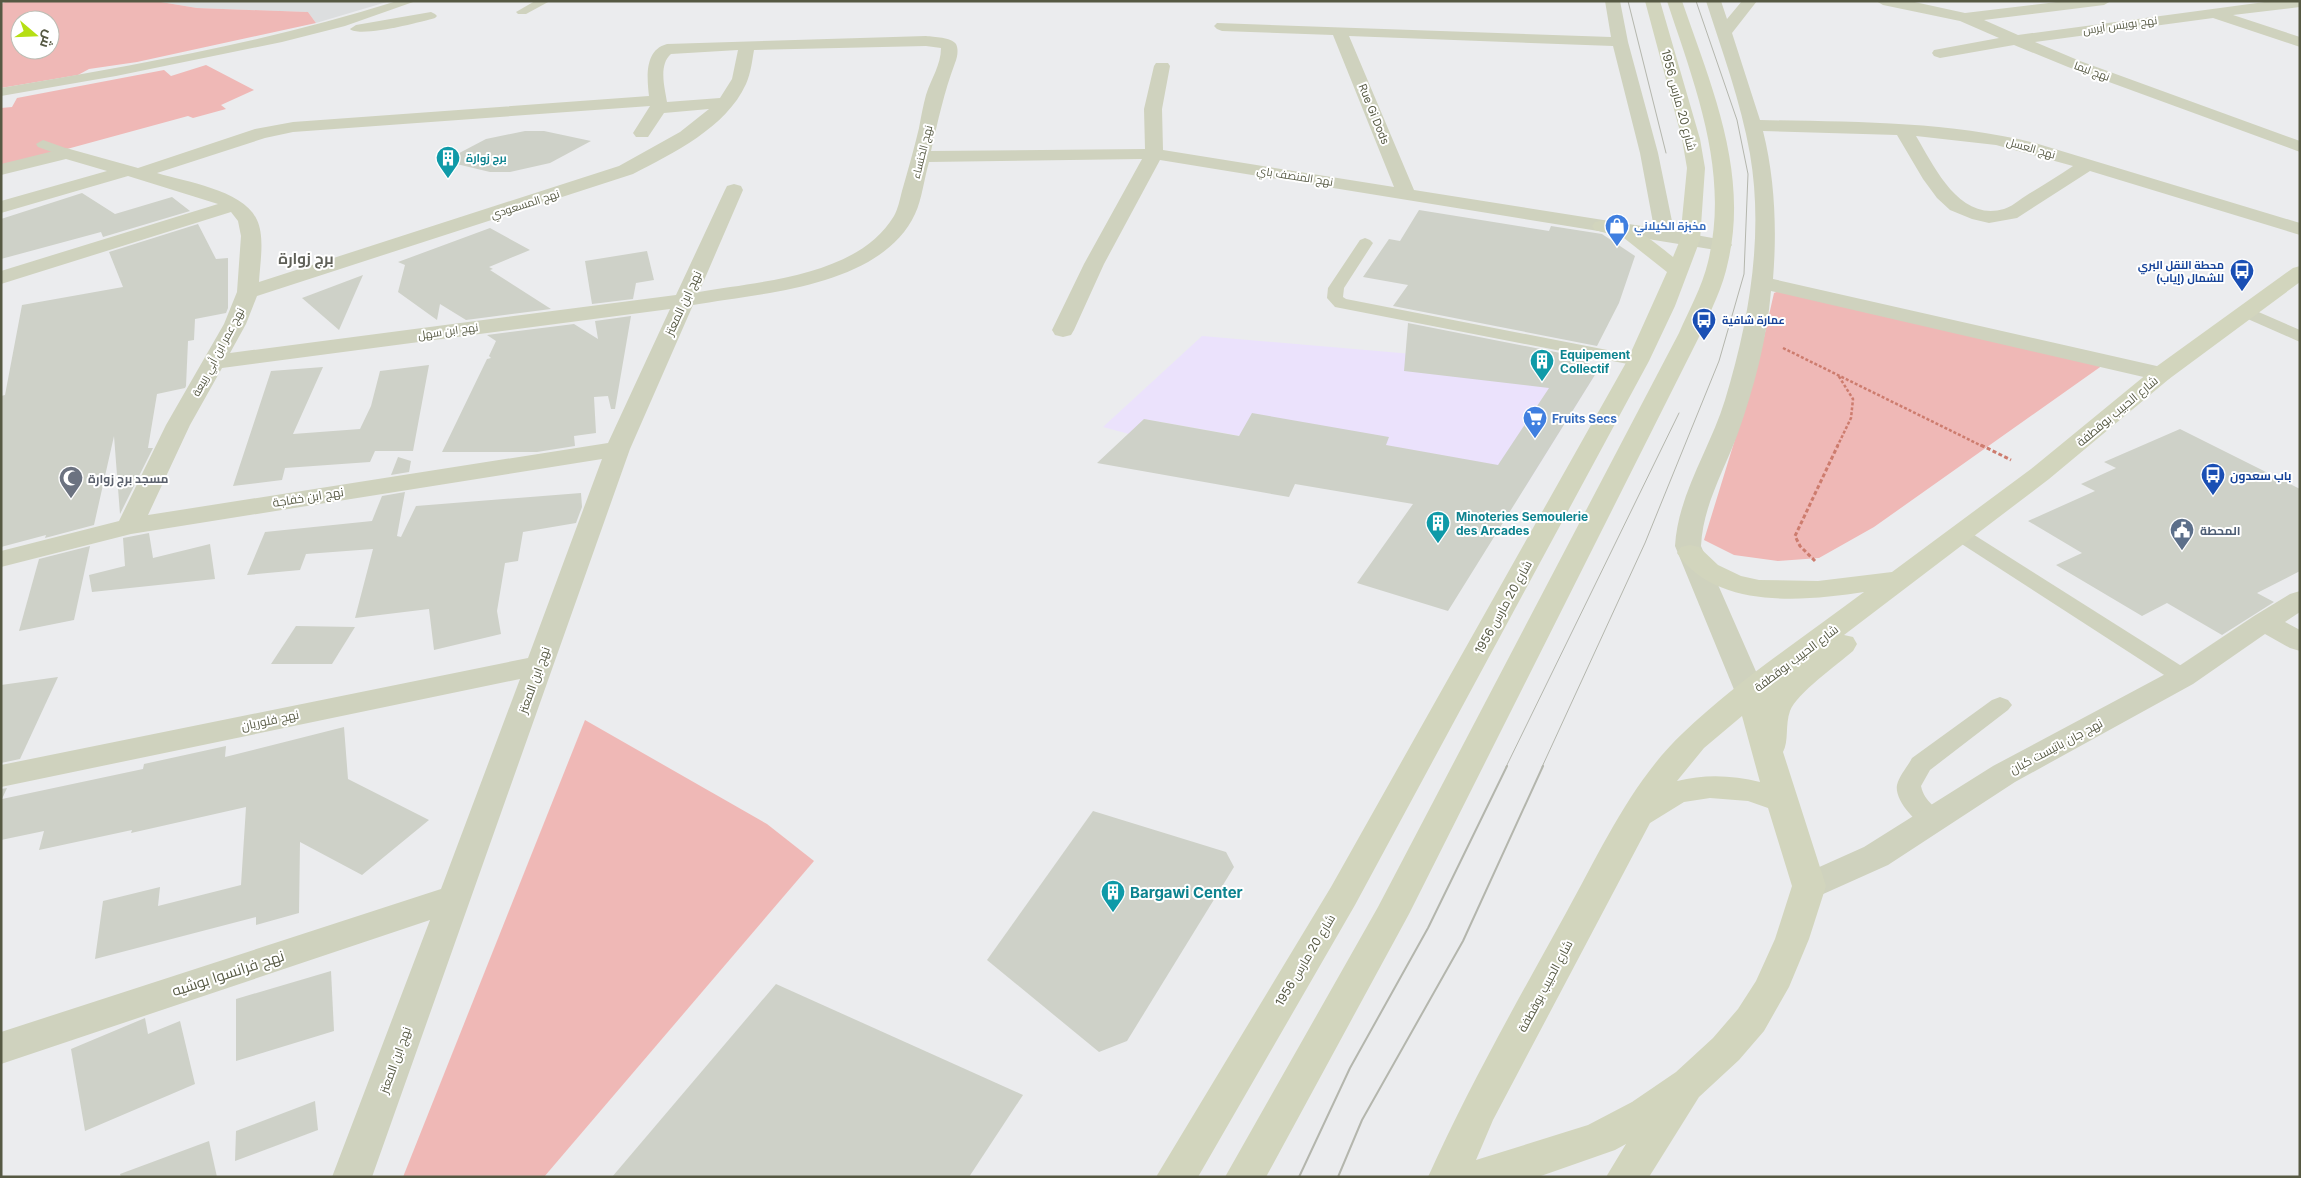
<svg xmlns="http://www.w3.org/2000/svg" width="2301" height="1178" font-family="Inter,Cairo,sans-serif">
<rect width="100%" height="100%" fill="#ebecee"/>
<path fill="#ebe2fc" d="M1202,336l396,34 -72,116 -382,-67 -15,15 -26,-7z"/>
<path fill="#dcdedf" d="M155,1h235l-74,22 -8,-11 -111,-4z"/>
<g fill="#efb8b6" fill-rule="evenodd">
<path d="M7,1h148l42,7 111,4 8,11 -179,39 -48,7 -11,6 -77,13v-84zM20,20h30v30h-30z"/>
<path d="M206,65l48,25 -33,15 5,4 -33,9 -5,-2 -187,51v-59l11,-1 5,-9 147,-28 7,6z"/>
<path d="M1786,288l317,77 -229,162 -55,31 -41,3 -44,-6 -30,-15 53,-172 17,-75z"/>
<path d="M585,720l182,104 47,37 -270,316h-141z"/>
</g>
<g fill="#ced1c8">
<path d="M525,131h19l47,10 -41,22 -40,9h-20l-46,-11 42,-22z"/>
<path d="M82,193l33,21 57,-17 18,14 -87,26 -2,-5 -100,27v-40z"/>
<path d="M1419,210l130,21 2,-5 51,8 33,22 -16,47 -22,43 -204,-40 15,-21 -45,-8 26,-38 11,2z"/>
<path d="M198,224l18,35 12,-1v50l-2,5 -31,6 -1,21 -6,1 -2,45 -1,2 -28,6 -9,54h5l-33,66 -6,-78 -20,89 -49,13 1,-3 -45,12v-151l4,-1 17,-90 101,-18 -14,-35z"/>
<path d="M490,228l40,22 -41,17 4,2 -3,1 61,39 -85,11 -26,-16 -3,16 -39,-28 7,-27 -7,-3z"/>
<path d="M647,251l7,29 -18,3 -3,16 -41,5 -7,-43z"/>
<path d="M363,275l-24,55 -37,-32z"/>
<path d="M631,316l-16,93h-4l-3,-13 -14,1 2,36 -22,3 1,10 -38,6h-95l45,-93 4,-1 -2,-2 7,-15 -9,-6 87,-11 24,15 -3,-18z"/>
<path d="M1408,323l183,36 -5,9 12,2 -150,241 -91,-28 56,-79 -118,-20 -6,13 -192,-34 47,-44 95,17 13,-23 137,24 -3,8 112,20 51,-77 -145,-17z"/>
<path d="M429,365l-16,86h-38l-5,11 -85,6 -3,12 -49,6 38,-115 52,-4 -30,67 67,-5 11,-23 9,-35z"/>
<path d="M2180,429l120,60v82l-43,22 17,9 -52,33 -55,-32 -25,13 -86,-51 26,-12 -54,-32 67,-30 -14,-7 35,-16 -12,-6z"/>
<path d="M398,457l13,4 -2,11 -18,3z"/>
<path d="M405,492l-8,44 4,1 15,-31 165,-13 1,14 -6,16 -53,9 -5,29 -13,2 -8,48 4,23 -67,16 -5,-41 -74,9 18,-69 -67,5 -6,16 -53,5 18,-43 107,-11 10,-25z"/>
<path d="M149,533l4,25 57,-14 5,35 -123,13 -3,-17 36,-9 -2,-28z"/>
<path d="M90,546l-16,74 -55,11 20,-72z"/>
<path d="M296,626l59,1 -23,37h-61z"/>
<path d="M58,677l-38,82 -19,4v-78z"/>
<path d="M344,727l4,52 81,41 -67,55 -62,-33 -1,71 -43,12v-8l-161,42 8,-58 57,-14 -2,19 83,-21 5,-78 -115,26 1,-3 -93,20 5,-19 -43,9v-51l6,-1 -5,11 141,-30 1,-5 82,-18 -1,11z"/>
<path d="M1093,811l133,41 8,15 -107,174 -28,11 -112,-92z"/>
<path d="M331,971l3,60 -98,30v-62z"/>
<path d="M776,984l247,111 -54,82h-357z"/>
<path d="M145,1018l3,16 32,-13 15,63 -110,47 -14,-82z"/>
<path d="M315,1101l3,29 -83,31 1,-30z"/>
<path d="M209,1141l8,36h-96l-1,-3z"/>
</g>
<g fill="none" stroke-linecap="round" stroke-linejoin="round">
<g stroke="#cd7c6e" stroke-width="2.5" stroke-dasharray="3 2" stroke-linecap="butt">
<path d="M1783,348l201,99"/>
<path d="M1837,447l14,-29 2,-19 -15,-24"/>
</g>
<g stroke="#cd7c6e" stroke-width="3" stroke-dasharray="4 2.5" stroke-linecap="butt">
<path d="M1981,445l30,15"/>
<path d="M1815,561l-15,-15 -5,-10 43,-91"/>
</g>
<g fill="#cfd2be" fill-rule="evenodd">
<path d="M397,1h19l-71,25 -63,16 -166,34 -115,20v-8c134,-23 267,-46 396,-87z"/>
<path d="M535,1h15l-24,13h-8l-2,-2z"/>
<path d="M431,12l4,2 2,2 -2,2c-14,4 -76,20 -85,11l6,-4z"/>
<path d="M43,140l28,10 2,3 -7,4 -28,-10 -2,-3z"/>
<path d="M1365,238l5,2 3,3 -29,45 -1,9 3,2 292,57 6,1 3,4 -3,4 -6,1 -303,-59 -8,-9 1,-10 32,-48z"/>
<path d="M2247,307l53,23v12l-59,-26 -2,-4 2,-4z"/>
<path d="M1961,529l7,2 223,141 3,5 -3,5 -8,2 -8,-2 -221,-143 -3,-4 3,-4z"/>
<path d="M2000,697l8,3 4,5 -4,5 -78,60 -9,16c4,18 16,19 25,34l-4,6c-4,2 -7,3 -11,2 -14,-2 -37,-28 -34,-43 2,-9 11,-19 15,-27l80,-58z"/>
</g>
<g fill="#cfd2be" fill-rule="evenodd">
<path d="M1605,1h15l8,41 30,111 16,78 55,10 3,4 -3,4 -7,2 -562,-91 -56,104 -30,66 -3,5 -8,2 -8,-2 -3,-5 32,-66 58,-105 -213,3c-5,17 -7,37 -14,52 -34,73 -153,79 -222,91l-63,144 -258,728h-40l98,-257 -429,144v-32l440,-143 79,-210 -519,108v-22l527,-107 74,-199 -471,75 -130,33v-16l118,-30 47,-96 58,-101 13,-32 4,-56 -3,-15 -7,-9 -230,72v-13l217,-67 -90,-28 -127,37v-12l106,-30 -41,-12 -65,16v-11l65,-16 72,20 117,-39 38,-7 356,-26c-2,-18 -5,-46 18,-52l259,-8c8,1 25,1 30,8 3,6 1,14 -1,19 -11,29 -17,58 -24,88l214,-2 -1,-40 10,-43 2,-3h12l2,3 -8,43 1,41 231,37 -61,-152 -111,-4 -5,-2 -3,-3 3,-3 394,14zM1349,36l264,10 27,107 14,75 -240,-38zM926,46l15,2c0,17 -10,31 -15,47 -3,11 -5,22 -7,33 -5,21 -11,42 -17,63 -2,8 -4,18 -8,25 -36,60 -132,65 -195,76l44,-102 -2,-4 -7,-2 -7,2 -2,4 -49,105 -446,58 16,-29 11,-28 376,-122c40,-21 93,-46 113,-90 5,-11 6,-23 8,-34zM738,50l-6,29 -12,19 -53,4c-2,-13 -9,-37 4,-48zM650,106l-17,27 3,4h12l16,-24 45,-4 -29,23 -61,34 -360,116c1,-19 6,-45 -2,-62 -13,-30 -71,-38 -100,-47l108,-35 28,-6zM670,309l-62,134 -460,72 42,-90 32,-57z"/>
<path d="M1706,1h15l6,18 15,-18h15l-25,32 28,87c92,2 185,1 275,23l265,80v12l-210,-64 -73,47 -28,5 -17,-4 -22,-9 -13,-12 -14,-19 -26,-44 -134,-4c12,48 14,99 10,148l388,88 8,2 3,5 -3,5 -8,2 -390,-90c-4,48 -17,97 -33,142 -14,38 -35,72 -37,113l64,146 -4,7 -11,3 -11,-3 -4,-7 -60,-146c3,-52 35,-97 50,-146 24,-79 39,-164 25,-246 -9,-52 -28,-103 -44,-153zM1916,136l80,9 77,21c-16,11 -33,21 -49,31 -6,4 -13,10 -20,12 -45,13 -70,-43 -88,-73z"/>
<path d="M1876,1h34l55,12 100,-12h46l-7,4 -120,15 34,15 254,-34h28v6l-67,8 67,22v10l-87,-29 -178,24 45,19 220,80v11l-232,-85 -54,-22 -74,13 -6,-2 -2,-3 2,-3 65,-12 -39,-17 -77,-16z"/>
<path d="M2300,591v21l-15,10 15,8v21l-10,-3 -25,-14 -72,50 -178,98 -127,83 -67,30 -12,4 -12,-4 -5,-9 5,-9 67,-30 129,-81 180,-96 81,-54 36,-22z"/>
</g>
<g fill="#d2d5bd" fill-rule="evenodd">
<path d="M1645,1h15l40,138 5,29 -5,72 -25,66 -26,55 -294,544 -157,272h-42l175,-290 296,-526 40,-89 -43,-34 -29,-8 -3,-4 3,-4c28,-7 58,19 78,35l7,-17 7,-72 -5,-29z"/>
<path d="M1667,1h15c29,84 67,171 46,261 -5,25 -17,48 -27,71l-292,581 -143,263h-41l153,-270 301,-574c10,-23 23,-46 29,-71 22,-90 -13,-176 -41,-261z"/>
<path d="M2300,266v16l-131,97 -120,100 -205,156 9,2 4,7 -4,7c-16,14 -56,42 -63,60 -5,14 -1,30 -7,41l43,134 -17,53 -20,48 -25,44 -25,29 -40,37 -50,80h-43l20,-33 -11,6 -77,27h-110c41,-91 90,-177 138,-264 34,-61 65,-131 117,-180 55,-53 120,-95 181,-141 -59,9 -148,18 -187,-39l4,-6 9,-2 9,2 19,18 23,11 18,4 59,1 74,-9 139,-103 122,-100 140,-101zM1742,716l18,66c-28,-7 -55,-8 -83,-1l27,-33zM1710,798l38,3 20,7 24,78 -17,53 -19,42 -18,28 -25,29 -37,34 -44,30 -44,23 -112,35 17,-40 157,-297 34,-21z"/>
</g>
<g stroke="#b4b6ad" stroke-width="1">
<path d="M1628,1l38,152"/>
<path d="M1506,767l173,-354"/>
<path d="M1542,767l103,-224 74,-182 25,-87 4,-100 -11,-54 -41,-119"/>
</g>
<g stroke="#b4b6ad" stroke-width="2">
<path d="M1299,1177l51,-109 78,-140 79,-162"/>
<path d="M1338,1177l24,-57 101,-179 80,-175"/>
</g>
</g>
<defs>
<symbol id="building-pin" viewBox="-11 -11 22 30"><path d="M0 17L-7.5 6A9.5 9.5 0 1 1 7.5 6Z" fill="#0f9aa8" stroke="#fff"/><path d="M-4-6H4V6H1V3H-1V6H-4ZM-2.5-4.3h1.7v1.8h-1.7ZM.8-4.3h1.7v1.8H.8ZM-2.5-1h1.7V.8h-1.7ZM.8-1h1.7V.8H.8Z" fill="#fff"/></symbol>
<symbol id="shop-pin" viewBox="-11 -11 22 30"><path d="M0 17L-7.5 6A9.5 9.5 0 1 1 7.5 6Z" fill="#3f7fe0" stroke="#fff"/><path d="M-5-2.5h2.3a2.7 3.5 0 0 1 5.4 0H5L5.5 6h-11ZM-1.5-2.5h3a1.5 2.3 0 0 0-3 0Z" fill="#fff"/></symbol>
<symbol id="bus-pin" viewBox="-11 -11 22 30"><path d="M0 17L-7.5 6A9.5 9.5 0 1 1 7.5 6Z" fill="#1a4fb4" stroke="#fff"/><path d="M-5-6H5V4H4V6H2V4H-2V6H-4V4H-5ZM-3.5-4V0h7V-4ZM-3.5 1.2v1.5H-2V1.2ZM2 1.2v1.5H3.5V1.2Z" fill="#fff"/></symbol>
<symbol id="supermarket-pin" viewBox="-11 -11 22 30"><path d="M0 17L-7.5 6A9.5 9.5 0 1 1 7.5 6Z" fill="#3f7fe0" stroke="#fff"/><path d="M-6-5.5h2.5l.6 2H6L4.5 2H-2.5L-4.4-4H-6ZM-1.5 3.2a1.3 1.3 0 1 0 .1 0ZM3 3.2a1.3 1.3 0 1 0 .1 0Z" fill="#fff"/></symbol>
<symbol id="mosque-pin" viewBox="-11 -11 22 30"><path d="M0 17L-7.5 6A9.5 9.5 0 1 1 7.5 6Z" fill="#6b7280" stroke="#fff"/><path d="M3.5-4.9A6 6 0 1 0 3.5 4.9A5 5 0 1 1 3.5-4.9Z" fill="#fff"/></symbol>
<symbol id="civic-pin" viewBox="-11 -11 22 30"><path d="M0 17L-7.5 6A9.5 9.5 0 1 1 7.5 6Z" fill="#5c6f8a" stroke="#fff"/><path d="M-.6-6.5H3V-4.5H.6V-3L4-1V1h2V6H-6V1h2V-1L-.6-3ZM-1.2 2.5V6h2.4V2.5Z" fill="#fff"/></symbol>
</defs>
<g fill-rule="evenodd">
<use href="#building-pin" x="434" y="144" width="28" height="38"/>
<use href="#shop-pin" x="1603" y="212" width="28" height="38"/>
<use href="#bus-pin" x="2228" y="257" width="28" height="38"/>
<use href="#bus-pin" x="1690" y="306" width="28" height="38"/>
<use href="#building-pin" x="1528" y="347" width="28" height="38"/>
<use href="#supermarket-pin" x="1521" y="404" width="28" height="38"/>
<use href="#bus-pin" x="2199" y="461" width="28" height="38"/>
<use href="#mosque-pin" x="57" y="464" width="28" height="38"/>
<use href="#building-pin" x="1424" y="509" width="28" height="38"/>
<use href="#civic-pin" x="2168" y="516" width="28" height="38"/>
<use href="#building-pin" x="1099" y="878" width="28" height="38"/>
</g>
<g text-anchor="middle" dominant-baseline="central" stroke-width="4" stroke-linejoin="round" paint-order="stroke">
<g font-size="11" fill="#565943" stroke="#fff">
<text transform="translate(2120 25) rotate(-8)">نهج بوينس آيرس</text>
<text transform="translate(2092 71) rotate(20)">نهج ليما</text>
<text transform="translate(1374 114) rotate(68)">Rue Gi Dods</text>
<text transform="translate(2031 148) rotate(16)">نهج العسل</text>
<text transform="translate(922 152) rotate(-76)">نهج الخنساء</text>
<text transform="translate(1295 176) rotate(9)">نهج المنصف باي</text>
<text transform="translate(525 204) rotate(-18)">نهج المسعودي</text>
<text transform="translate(448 331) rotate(-8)">نهج ابن سهل</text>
<text transform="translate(218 352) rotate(-62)">نهج عمر ابن أبي ربيعة</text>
</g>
<g font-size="11" font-weight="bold" fill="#0d838f" stroke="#fff" text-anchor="start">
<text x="466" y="158">برج زوارة</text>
</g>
<g font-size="11" font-weight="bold" fill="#366cbe" stroke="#fff" text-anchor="start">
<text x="1634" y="226">مخبزة الكيلاني</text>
</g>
<g font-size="11" font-weight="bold" fill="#164399" stroke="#fff" text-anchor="end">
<text x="2224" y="265">محطة النقل البري<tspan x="2224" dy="13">للشمال (إياب)</tspan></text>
<text x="1722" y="320" text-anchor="start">عمارة شافية</text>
</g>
<g font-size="12" fill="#565943" stroke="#fff">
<text transform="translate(1679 100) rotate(75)">شارع 20 مارس 1956</text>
<text transform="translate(683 303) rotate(-65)">نهج ابن المعتز</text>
<text transform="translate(2117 411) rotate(-40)">شارع الحبيب بوقطفة</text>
<text transform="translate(308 497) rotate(-9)">نهج ابن خفاجة</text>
<text transform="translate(1503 607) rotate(-61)">شارع 20 مارس 1956</text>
<text transform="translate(1796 658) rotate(-37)">شارع الحبيب بوقطفة</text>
<text transform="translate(534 680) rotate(-70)">نهج ابن المعتز</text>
<text transform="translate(270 720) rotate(-12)">نهج فلوريان</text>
<text transform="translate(2056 746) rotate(-28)">نهج جان باتيست كبان</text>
<text transform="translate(1305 960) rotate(-59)">شارع 20 مارس 1956</text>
<text transform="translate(1545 986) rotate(-62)">شارع الحبيب بوقطفة</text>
<text transform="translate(395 1060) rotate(-70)">نهج ابن المعتز</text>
</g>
<g font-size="12" font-weight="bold" fill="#0d838f" stroke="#fff" text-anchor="start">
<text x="1560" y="354">Equipement<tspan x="1560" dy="14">Collectif</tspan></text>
<text x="1456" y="516">Minoteries Semoulerie<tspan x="1456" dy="14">des Arcades</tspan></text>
</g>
<g font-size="12" font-weight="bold" fill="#366cbe" stroke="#fff" text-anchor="start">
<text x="1552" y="418">Fruits Secs</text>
</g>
<g font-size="12" font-weight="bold" fill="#164399" stroke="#fff" text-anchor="start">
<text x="2230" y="475">باب سعدون</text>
</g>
<g font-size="12" font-weight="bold" fill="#5b616d" stroke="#fff" text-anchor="start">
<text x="88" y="478">مسجد برج زوارة</text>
</g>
<g font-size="12" font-weight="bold" fill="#4e5e75" stroke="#fff" text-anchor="start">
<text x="2200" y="530">المحطة</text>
</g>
<g font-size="15" font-weight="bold" fill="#5f6058" stroke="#fff">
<text x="306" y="258">برج زوارة</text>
</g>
<g font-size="15" font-weight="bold" fill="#0d838f" stroke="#fff" text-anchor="start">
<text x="1130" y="892">Bargawi Center</text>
</g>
<g font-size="15" fill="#565943" stroke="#fff">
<text transform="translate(228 973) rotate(-18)">نهج فرانسوا بوشيه</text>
</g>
</g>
<rect width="2301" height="1178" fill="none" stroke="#565943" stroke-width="5"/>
<g transform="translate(35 35) rotate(109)"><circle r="24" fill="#ffffff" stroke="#bbbdb4"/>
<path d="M0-4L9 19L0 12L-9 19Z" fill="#b6df14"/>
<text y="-8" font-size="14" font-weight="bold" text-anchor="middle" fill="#565943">ش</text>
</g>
</svg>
